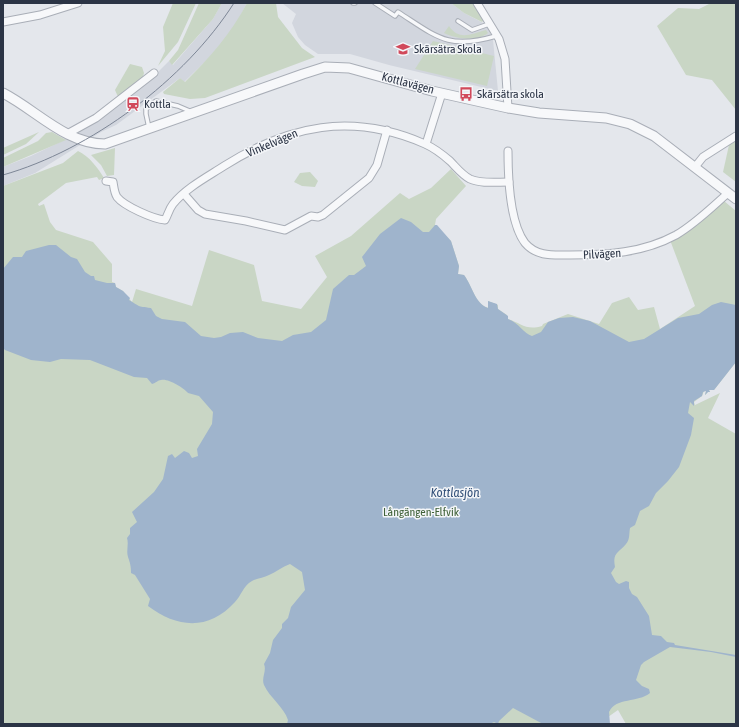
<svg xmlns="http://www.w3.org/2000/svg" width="739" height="727" font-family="'Asap Condensed',sans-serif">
<rect width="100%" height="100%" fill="#e4e7ec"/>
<g fill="#d2d6de">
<path d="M222,3h25l-11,21 -20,27 -32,31 -4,-4 -64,47 -15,7 -66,41 -32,13v-19l28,-11 48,-23 -1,-2 76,-55 15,-15 4,4 40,-46z"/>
<path d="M282,3h169l13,10 23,12 6,15 5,51 -109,-26 -39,-11h-32l-13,-9 -7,-8 -6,-14 4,-9z"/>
</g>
<g fill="#c9d6c5">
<path d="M173,3h23l-18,39 -20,24 7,-15 -2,-24z"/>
<path d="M199,3h23l-9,16 -41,46 -3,-4 9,-11z"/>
<path d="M247,3h29l2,14 24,31 13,9 -110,41 -15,1 -26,-5 -1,-2 17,-14 5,4c24,-24 46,-48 62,-79z"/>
<path d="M451,3l22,1 11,16 -2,2 -18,-9z"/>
<path d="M711,3h25v107l-24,-30 -26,-5 -29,-49 21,-18 21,1z"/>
<path d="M449,26c10,15 22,8 37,4l2,3c-11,9 -32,6 -44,0z"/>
<path d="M433,41l61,15 -7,30 -72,-17z"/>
<path d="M130,64l12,3 2,6 -2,7 -23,19 -4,-9z"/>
<path d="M39,132l-13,12 -23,11v-7z"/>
<path d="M52,132l14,8 -63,27v-9l35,-17 8,-8z"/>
<path d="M736,140v42l-13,-10 6,-27z"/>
<path d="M115,148l-1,27 -7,1 -6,-11 -10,-10z"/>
<path d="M78,151c11,5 20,17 26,27l-5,2 -2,-3 -31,6 -28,21 1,2 5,-2 6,18 6,8 37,12 19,22v18l3,1 1,4 7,4 9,11 4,-13 56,17 17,-56 45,15 8,36 39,8 26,-32 -12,-21 36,-20 49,-43 9,6 22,-11 20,-19 15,17 -30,33 -1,6 16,16 8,25 -1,8 6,1c8,10 11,30 25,33l-1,-7 10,4v4l9,6 1,4c13,4 18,12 34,7l1,-2 25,-10 31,10 13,-21 17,-6 9,13 16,-3 6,22 35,-23 -25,-66 54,-39 12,10v151l-22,28h-5l1,2h-2l-3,3 1,-4h-2l-2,5 -8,6 1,3 25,-12 -12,25 28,16v290h-110l-8,-14 -20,14h-595v-538l60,-23z"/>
<path d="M310,172l8,9 -3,6 -13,-1 -8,-4 6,-9z"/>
</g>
<path fill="#9fb4cc" d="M401,218l10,4 12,10h6l6,-7h2l14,16 8,25 -1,8 6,1c8,10 11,29 24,33v-7l9,3 1,5 10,7v3c11,4 16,15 24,17l9,-4 7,-10 11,-4 14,-1 17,4 39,21 15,-3 34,-21 21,-4 13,-9 9,-3 15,3v57l-22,28h-5l1,2h-2l-3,3 1,-4 -3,1 -1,4 -8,5v5l-4,-4 -2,11 6,5 -3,17 -12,32 -11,14 -12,12 -7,13 -9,5 -5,14 -5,3c-1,5 0,12 -4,16 -7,9 -14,8 -11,23l-4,6 5,9 3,2 7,-3 3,1v6l3,6 5,3 12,19 3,19 9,1 6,6 7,1 1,2 61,10v2l-25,-5 -41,-5 -26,15 -3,3 -5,15 6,6 7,3 1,4c-12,10 -34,4 -41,19l1,12h-67l-30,-16 -14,13 -1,3 -4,-2 -4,2h-203l1,-4c-4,-13 -18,-22 -24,-35 -3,-7 3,-14 0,-21l6,-11 3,-13 9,-12v-4l6,-6 3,-11 14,-17 -3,-18 -12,-8c-8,3 -14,8 -21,11 -5,3 -12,3 -17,6 -9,5 -11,15 -17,21 -26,29 -58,26 -87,4l2,-7 -15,-24 -4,-2c0,-7 -1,-10 -3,-16 -2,-6 1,-13 -1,-19l3,-4v-6l7,-6 -5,-10 22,-20 9,-13 5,-23 4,-2 3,4 9,-7 5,2 3,5 6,-2 -1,-7 15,-25 1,-12 -14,-16 -11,-3c-4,-5 -20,-15 -27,-13 -3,0 -5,3 -9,4l-5,-6 -13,-1 -44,-17 -29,-1 -11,3 -19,-2 -26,-10 -2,-2v-79l10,-12h9l4,-6 23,-6h7l15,12 6,2 8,13 6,4h3l1,4 12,3h8l1,4 7,4 7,7 -1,2c12,7 7,6 22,8l5,8 6,3 23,3 16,14 13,2 7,-1 9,-4 13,-1 15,6 24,3 11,-6 18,-3 15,-12 7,-31 16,-14h5l12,-9 -4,-9 18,-23z"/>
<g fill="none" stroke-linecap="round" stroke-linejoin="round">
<defs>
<g id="service">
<path d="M353,3h2"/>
<path d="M375,3l20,13 3,-4c39,25 50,38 98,24"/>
<path d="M458,21l14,9 17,-6"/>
<path d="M149,128l-3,-14v-5l10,-8 22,5 14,6"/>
</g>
<g id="minor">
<path d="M477,3l22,36 6,20 3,49"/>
<path d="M3,22l37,-7 38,-12"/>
<path d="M67,134l29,-16 58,-45"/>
<path d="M426,144l16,-51"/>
<path d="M508,151c0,25 2,72 17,92 12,14 28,12 45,12 37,0 73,-2 106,-20 19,-11 35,-27 52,-42"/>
<path d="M695,167l8,-10 33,-21"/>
<path d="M106,181l7,1c1,5 1,10 4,15 7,9 36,22 48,23 3,-5 4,-11 8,-16 13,-16 34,-27 51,-38 65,-41 128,-54 201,-22 9,4 17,10 25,17 6,6 12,14 20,18 11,5 26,3 39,3"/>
<path d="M184,194l14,16 7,4 41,7 39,9 26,-14 7,1 5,-2 46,-37 8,-13 10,-35"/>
</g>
<path id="tertiary" d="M3,93c33,17 63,51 102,51l198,-70 22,-7 24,1 83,23 76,17 31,5 67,5 24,6 24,12 82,63"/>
</defs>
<use href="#service" stroke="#a9aeb7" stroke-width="5.5"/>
<use href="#minor" stroke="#a9aeb7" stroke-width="9"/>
<use href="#tertiary" stroke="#a9aeb7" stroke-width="11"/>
<use href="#service" stroke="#f7f8fa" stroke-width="3.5"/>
<use href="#minor" stroke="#f7f8fa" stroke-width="7"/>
<use href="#tertiary" stroke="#f7f8fa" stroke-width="9"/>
<path stroke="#7d8696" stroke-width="1" d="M3,175c88,-25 182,-95 231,-172"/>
</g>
<defs>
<symbol id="school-bare" viewBox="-9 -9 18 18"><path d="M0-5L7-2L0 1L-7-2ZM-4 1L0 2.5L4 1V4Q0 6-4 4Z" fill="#d1495b" stroke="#f4f6f9" stroke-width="2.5" paint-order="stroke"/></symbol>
<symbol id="bus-bare" viewBox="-9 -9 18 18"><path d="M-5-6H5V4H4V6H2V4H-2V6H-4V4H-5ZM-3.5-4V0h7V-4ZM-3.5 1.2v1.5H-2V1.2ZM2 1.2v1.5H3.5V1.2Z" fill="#d1495b" stroke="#f4f6f9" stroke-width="2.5" paint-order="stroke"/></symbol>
<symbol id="station-bare" viewBox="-9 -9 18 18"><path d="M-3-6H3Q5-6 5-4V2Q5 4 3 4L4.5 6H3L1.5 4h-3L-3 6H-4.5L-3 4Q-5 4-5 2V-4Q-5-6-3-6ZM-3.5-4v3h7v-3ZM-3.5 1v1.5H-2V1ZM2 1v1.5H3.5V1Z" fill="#d1495b" stroke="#f4f6f9" stroke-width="2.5" paint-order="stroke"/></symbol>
</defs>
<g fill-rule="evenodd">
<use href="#school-bare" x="393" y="39" width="20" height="20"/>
<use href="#bus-bare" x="456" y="84" width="20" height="20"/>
<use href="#station-bare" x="123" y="94" width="20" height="20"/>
</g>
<g text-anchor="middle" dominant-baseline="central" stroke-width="3" stroke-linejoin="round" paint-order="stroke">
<g font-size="12" fill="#2b3445" stroke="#f4f6f9" text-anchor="start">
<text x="414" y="49">Skärsätra Skola</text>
<text x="477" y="94">Skärsätra skola</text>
<text x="144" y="104">Kottla</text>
</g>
<g font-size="12" fill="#2b3445" stroke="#f4f6f9">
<text transform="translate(408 83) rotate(15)">Kottlavägen</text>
<text transform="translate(272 143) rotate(-23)">Vinkelvägen</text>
<text transform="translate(602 254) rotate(-3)">Pilvägen</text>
</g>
<g font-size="12" fill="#3f6138" stroke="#f4f6f9">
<text x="421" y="512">Långängen-Elfvik</text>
</g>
<g font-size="13" font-style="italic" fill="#34527a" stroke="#f4f6f9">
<text x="455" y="492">Kottlasjön</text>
</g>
</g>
<rect width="739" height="727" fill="none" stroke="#2b3445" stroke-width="8"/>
</svg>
